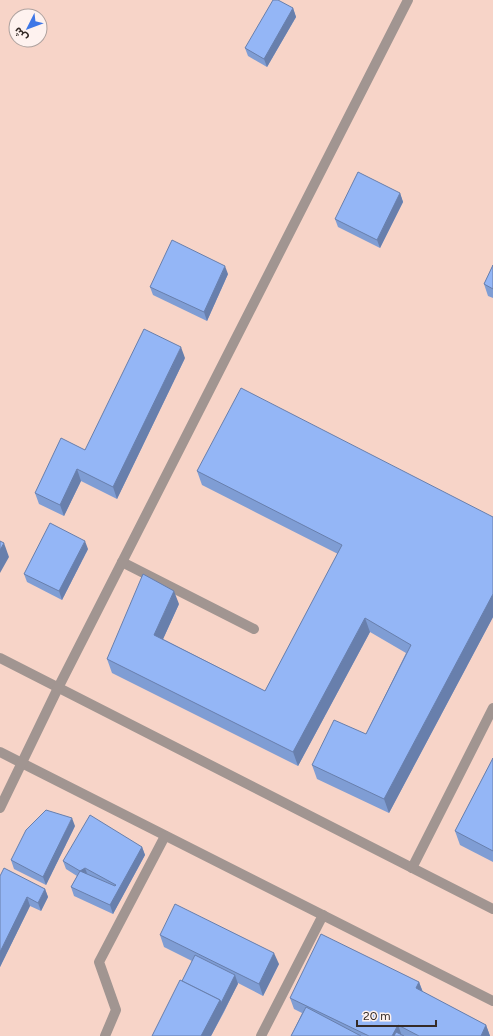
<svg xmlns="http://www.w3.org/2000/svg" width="493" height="1036" font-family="Figtree,'Noto Sans Arabic',sans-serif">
<rect width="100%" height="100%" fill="#fce1d8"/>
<path fill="#f7d4c8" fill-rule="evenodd" d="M0,0h493v1036h-493zM16,16h24v24h-24z"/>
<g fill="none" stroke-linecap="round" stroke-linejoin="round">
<g stroke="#a19591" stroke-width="10">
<path d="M122,562l132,67"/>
<path d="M0,658l493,251"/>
<path d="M0,752l493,249"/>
<path d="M0,808l58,-120 350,-688"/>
<path d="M412,868l81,-160"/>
<path d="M105,1036l11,-26 -17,-48 66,-126"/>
<path d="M261,1036l62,-121"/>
</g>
</g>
<g fill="#7f9dd4">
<path d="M293,8l3,9 -29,50 -19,-11 -3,-8z"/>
<path d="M400,193l3,9 -23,46 -42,-21 -3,-8z"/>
<path d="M493,265v33l-5,-2 -4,-12z"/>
<path d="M228,274l-21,47 -54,-26 -3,-8z"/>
<path d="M185,358l-68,141 -36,-18 -17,35 -25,-12 -4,-11 50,-43z"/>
<path d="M197,471l296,46v100l-104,196 -72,-34 -5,-14 54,-31 40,-81 -36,-21 -72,134 -186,-93 -5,-14 72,-55 -16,35 102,52 73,-137 -136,-69z"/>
<path d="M88,549l-26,51 -35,-18 -3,-8z"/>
<path d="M493,758v104l-33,-17 -5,-14z"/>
<path d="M75,826l-29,59 -32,-16 -3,-9z"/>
<path d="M142,847l3,8 -32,59 -39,-18 -3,-9 6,-11 -11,-7 -3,-8z"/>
<path d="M0,876l45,13 3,8 -7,14 -11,-5 -30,61z"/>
<path d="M160,935l119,29 -16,32 -25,-13 -14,29 -13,24h-59l30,-55 10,-20 -28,-14z"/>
<path d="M419,982l4,10 63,33 4,11h-199l11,-23 -8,-4 -4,-11z"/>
</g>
<g fill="#687fac">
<path d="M293,8l3,9 -29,50 -3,-8z"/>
<path d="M400,193l3,9 -23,46 -3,-8z"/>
<path d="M225,266l3,8 -21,47 -3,-9z"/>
<path d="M181,347l4,11 -68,141 -4,-12z"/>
<path d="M77,469l4,12 -17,35 -4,-11z"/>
<path d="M85,541l3,8 -26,51 -3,-9z"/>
<path d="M4,543l5,14 -9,16v-23z"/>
<path d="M174,591l5,13 -20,44 -5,-13z"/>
<path d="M493,594v23l-104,196 -5,-14z"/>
<path d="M365,618l5,14 -72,134 -5,-14z"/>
<path d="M72,818l3,8 -29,59 -3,-8z"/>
<path d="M142,847l3,8 -32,59 -3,-9z"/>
<path d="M85,868l3,8 -8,-5z"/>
<path d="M45,889l3,8 -7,14 -3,-8z"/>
<path d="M27,897l3,9 -30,61v-15z"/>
<path d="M274,953l5,11 -16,32 -4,-12z"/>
<path d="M235,975l3,9 -27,52h-10l19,-36z"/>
<path d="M419,982l4,11 -7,-5z"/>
<path d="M398,1025l4,11h-10z"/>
<path d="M486,1025l4,11h-9z"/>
</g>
<g fill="#94b6f6" stroke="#687fac" fill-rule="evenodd">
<path d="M273,0h5l15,8 -29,51 -19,-11z"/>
<path d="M358,172l42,21 -23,47 -42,-21z"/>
<path d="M172,240l53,26 -21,46 -54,-25z"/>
<path d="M493,265v24l-9,-5z"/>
<path d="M144,329l37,18 -68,140 -36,-18 -17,36 -25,-12 26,-55 24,12z"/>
<path d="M241,388l252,129v77l-109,205 -72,-34 22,-45 32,14 45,-89 -46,-27 -72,134 -186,-93 36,-85 31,17 -20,44 111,56 77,-146 -145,-74z"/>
<path d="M50,523l35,18 -26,50 -35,-17z"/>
<path d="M0,541l4,2 -4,7z"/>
<path d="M493,758v93l-38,-20z"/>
<path d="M46,810l26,8 -29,59 -32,-17 15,-30z"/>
<path d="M90,815l52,32 -32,58 -39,-18 9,-16 -17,-10zM85,868l31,17 -1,1 -35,-15z"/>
<path d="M4,868l41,21 -7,14 -11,-6 -27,55v-76z"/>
<path d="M175,904l99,49 -15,31 -99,-49z"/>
<path d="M321,934l98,48 -3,6 70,37 -5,11h-62l-21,-11 -6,11h-23l-79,-38z"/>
<path d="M195,955l40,20 -14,28 -1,-3 -38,-19z"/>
<path d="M180,980l40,20 -19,36h-49z"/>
<path d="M306,1007l55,29h-70z"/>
<path d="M396,1032l8,4h-10z"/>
</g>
<g transform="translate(28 28) rotate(228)"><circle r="19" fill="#fef2ef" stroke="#aea29f"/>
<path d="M0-3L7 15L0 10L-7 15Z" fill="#3e77e7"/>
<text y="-6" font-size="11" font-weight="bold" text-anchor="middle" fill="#352b27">ش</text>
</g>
<path d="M357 1020v6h79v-6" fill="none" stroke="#352b27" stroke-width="2"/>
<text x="363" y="1020" font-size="12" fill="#352b27" stroke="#fef2ef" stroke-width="3" paint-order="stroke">20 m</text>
</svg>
